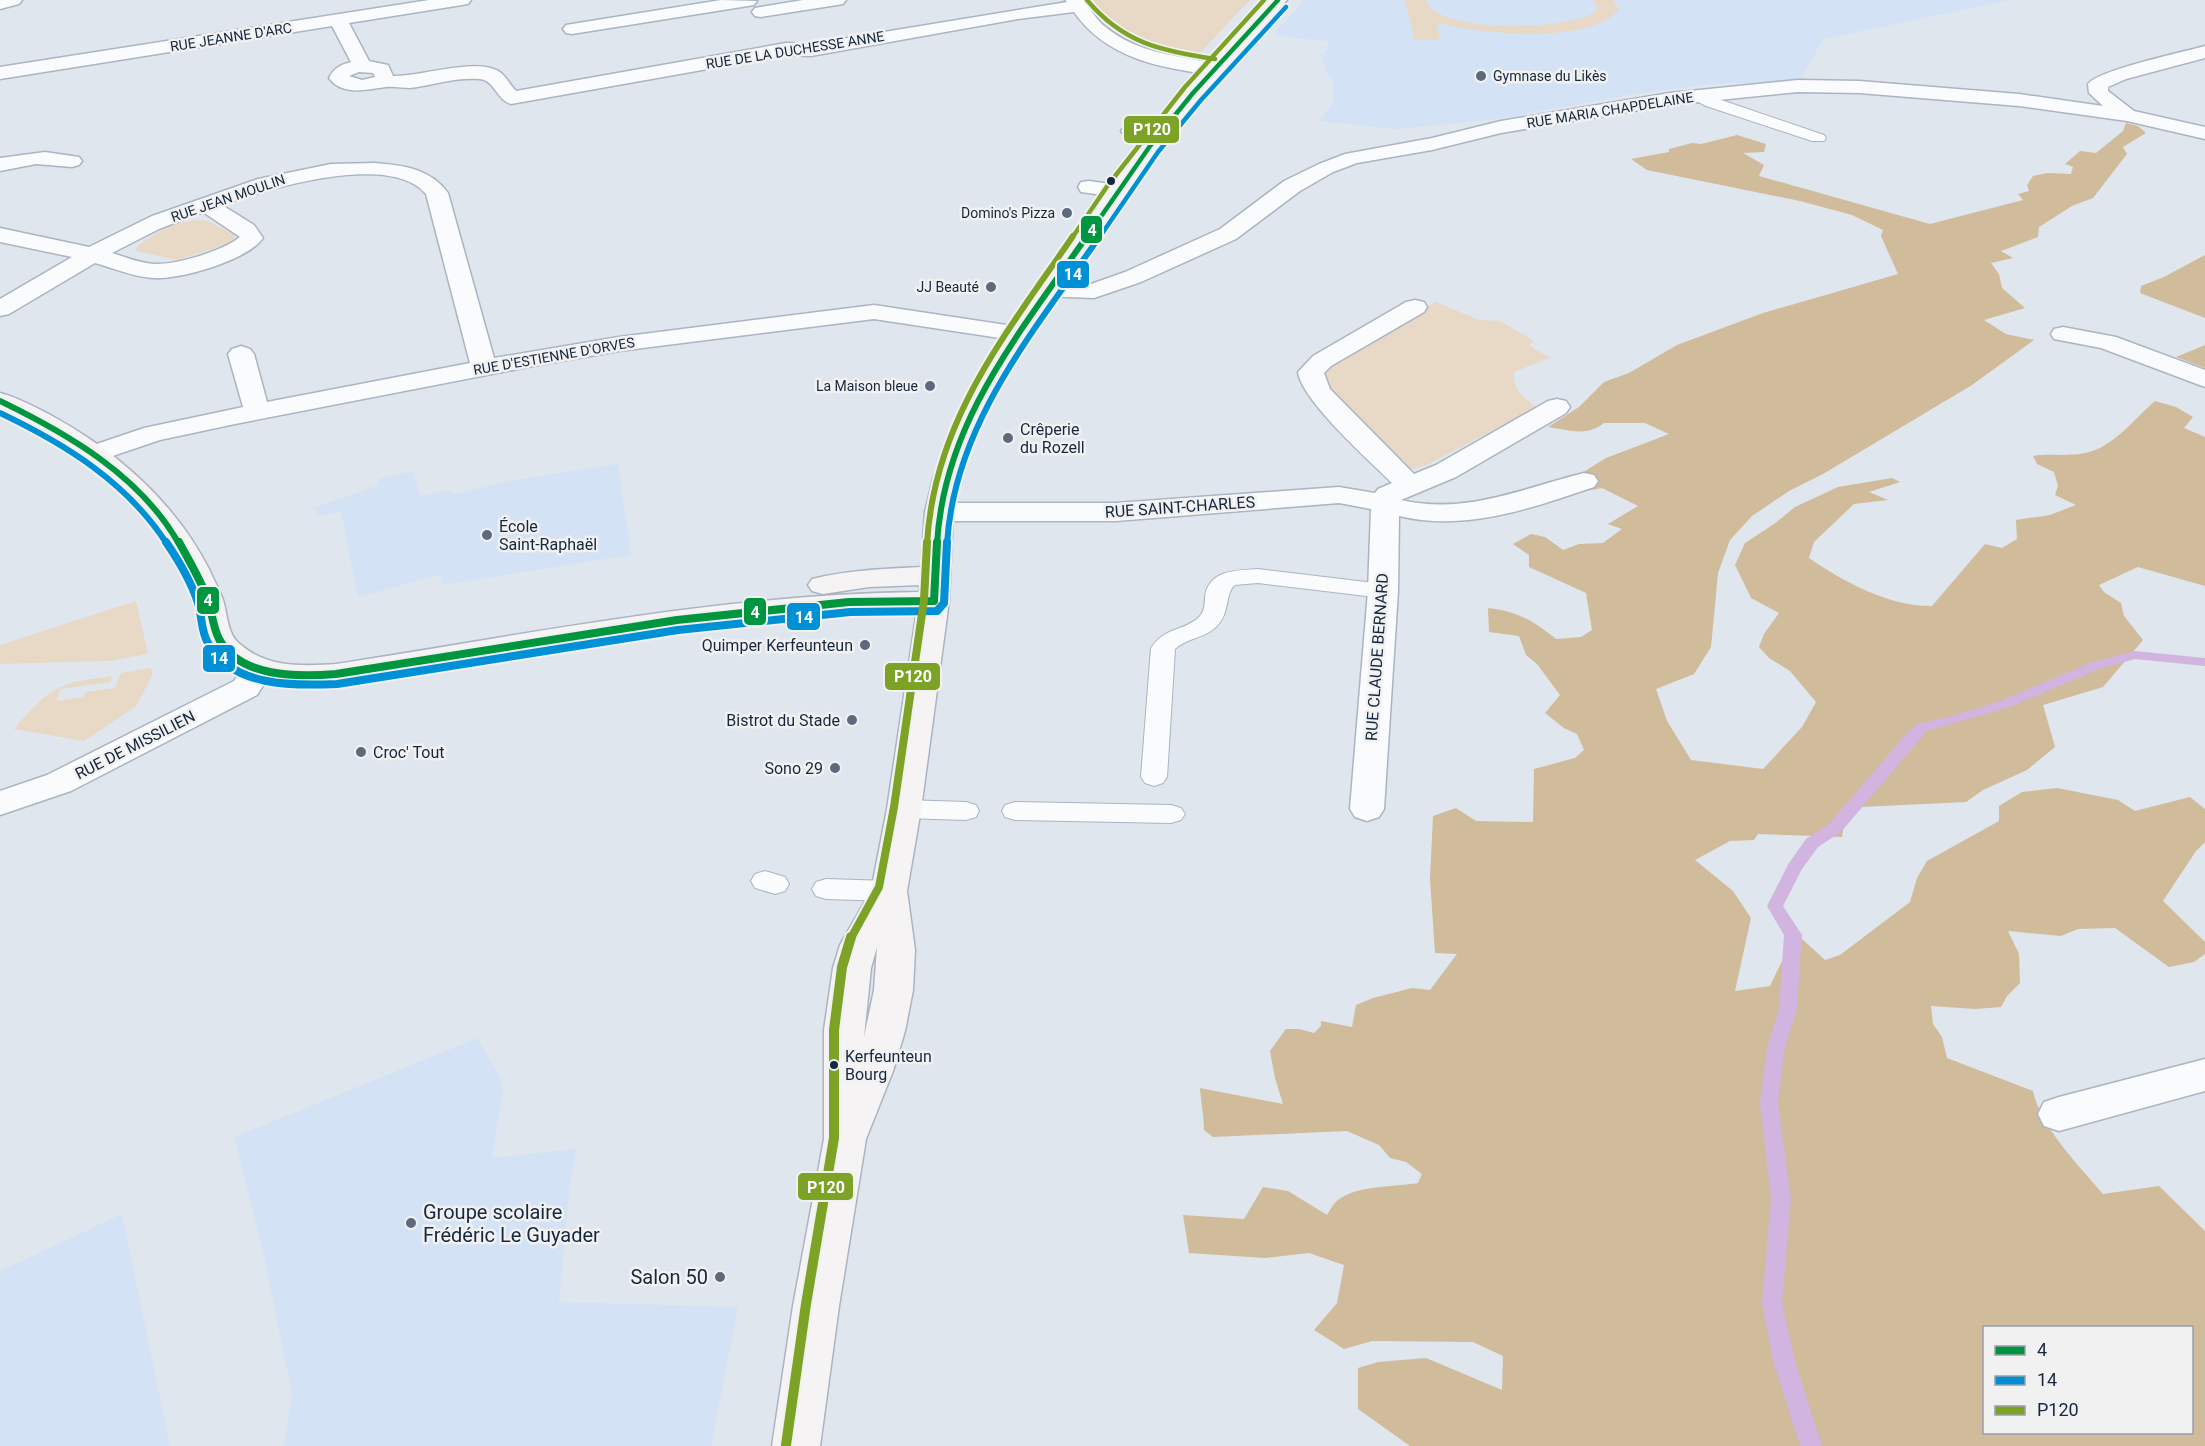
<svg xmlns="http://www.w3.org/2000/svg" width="2205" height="1446" font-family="Roboto,sans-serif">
<rect width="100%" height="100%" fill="#e0e6ed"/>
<g fill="#d3e2f5">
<path d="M1304,0h706l-187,39 -23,42 -91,3 -75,10 -143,26 -95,9 -77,-8 14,-18 1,-26 -6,-1 -8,-22h4l6,-13 -37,-3 -19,-4z"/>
<path d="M618,464l13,91 -190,30 1,-11 -84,23 -17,-86 -24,5 -3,-8 65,-23 -1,-6 35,-8 7,25 27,-6 11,4 50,-13z"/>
<path d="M478,1038l21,38 4,15 -11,67 84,-9 -6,36 -11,117 179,5 -27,139h-427l8,-52 -27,-134 -31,-123z"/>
<path d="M122,1214l48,232h-170v-175z"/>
</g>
<g fill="#e7d9c5">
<path d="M1091,0h159l-59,62 -50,-14 -25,-17z"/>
<path d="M1405,0h21c12,35 143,30 169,12l2,-6 -4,-6h20l6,10c-33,36 -139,23 -182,13l3,17h-25z"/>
<path d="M202,220l8,2 24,13v7l-58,18 -40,-9v-3c17,-16 42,-27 66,-28z"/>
<path d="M1436,302l43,18 21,1 34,20 -5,4 21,13 -36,14c-2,17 10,26 23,35l-110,58 -19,5 -67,-62 -20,-33c13,-22 89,-59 115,-73z"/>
<path d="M136,601l12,53 -39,7 -109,3v-19z"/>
<path d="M150,668l3,6 -17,32 -52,35 -70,-12c38,-43 41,-45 98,-53l-2,6 -50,7 -3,12 26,-4 4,-5 28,-4 6,-15z"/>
</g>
<g fill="#d0bb9a" fill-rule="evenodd">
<path d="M2126,123l12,3 8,7 -23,14 4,7 -34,44 -21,8 -33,21 -1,10 -37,14 12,7 -22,5 8,11 3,14 23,20 -41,12 22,14 28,6 -62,45 -149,89 -34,17 -37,25 -22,24 -12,33 -7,74 -17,27 -38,15 11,32 24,39 72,9 39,-42 14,-25 -26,-31 -21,-13 -10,-11 5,-13 15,-21 -28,-15 -16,-33 10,-22 29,-19 21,-17 43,-20 54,-9 8,4 -31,10 19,8 -34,4 -40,38 -5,16c33,23 81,49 123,48l53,-62 17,4 15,-9 -1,-19 34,-5 26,-10 -21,-10 3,-9 -4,-14 -17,-8 -4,-8c17,-3 35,1 52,-3 28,-5 49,-34 70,-52l21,6 17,10 -9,11 21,9v149l-67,-19 -39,18 5,7 17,11 3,13 19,24 -40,47 -60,18 12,42 -28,23 -44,20 -17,12 -105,5 -17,17 -2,13 -84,-3 -4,6 -24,1 -35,19 38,31 18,27 -16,73 35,-5 11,-23 20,-25 24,22 15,-5 70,-53 7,-24 10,-17 72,-40v-15l23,-14 35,-4 61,12 17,11 55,-14 15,12v33l-9,9 -33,50 42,41v12l-11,8 -25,5 -54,-39 -37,1 -17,7 -53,-5 11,23 1,29 -13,13 -6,11 -26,2 -44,-3 2,18 9,13 5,21 86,33c7,35 46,75 70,103l56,-8 46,45v215h-795l-52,-37v-41l20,-6 48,-4 76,32 1,-34 -30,-14 -101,-1 -28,8 -30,-19 23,-27 7,-38 -35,-12 -44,5 -76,-5 -6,-38 61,4 19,-32 25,4 39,24c3,-5 7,-12 11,-15 19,-15 57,-13 80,-17l4,-9 -16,-12 -16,-4 -11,-13 -32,-14 -134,6 -9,-7c0,-15 -3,-27 -4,-42l83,16 -8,-26 -5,-27 16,-22h13l15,4 7,-7v-5l31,6 4,-22 17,-7 39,-10 18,2 27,-36 -22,-1 -5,-74 3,-63 23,-8 20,13 57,1 1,-53 41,-11 9,-8 -7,-16 -13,-6 -19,-15 15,-18 -23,-31 -11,-9 -7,-19 -30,-4 -1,-24c31,4 44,12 68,31l25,-2 11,-7 -6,-37 -57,-26v-12l-16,-11 18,-10 14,3 18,13 16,-6 24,-1 19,-14 -14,-5 30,-18 -36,-18 -27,5 -6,-12 37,-23 63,-24 -24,-11h-41c-17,14 -36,7 -56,4l31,-20 25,-25 25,-9 48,-28 86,-32 135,-39 -17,-38 2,-6 -31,-15 -52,-14 -153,-31 -16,-11 38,-7v-3l23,-6 9,1 36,-9 29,9 -2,8 -21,1 21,12 -5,11 171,48 93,-24 -5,-6 11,-3 -2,-6 6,-9 15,-3 23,1 2,-7 -8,-3 15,-13 16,2 27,-22zM1984,1328h208v104h-208z"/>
<path d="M2205,255v63l-65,-25 1,-7 23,-9z"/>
<path d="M2205,345v23l-29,-11z"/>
</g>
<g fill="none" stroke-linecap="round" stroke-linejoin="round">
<path fill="#d1b4e0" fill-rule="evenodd" d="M2135,651l70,7v8l-70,-7 -33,9 -92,39 -83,24 -86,101 -23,15 -16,22 -19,37 19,29 -5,74 -12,38 -7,56 13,96 -9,104 13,58 27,85h-22l-27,-85 -11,-58 9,-104 -11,-96 7,-56 12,-38 5,-74 -17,-29 22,-43 17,-24 23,-15 77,-90 11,-10 32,-7 51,-16 92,-39z"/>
<defs>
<g id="lane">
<path d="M1695,91l129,44 2,3 -2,3h-12l-106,-35 -19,-10z"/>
<path d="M1258,569l125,15 8,2 4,5 -4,5 -8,2 -125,-15 -23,2c-11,9 -4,28 -19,42 -11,11 -29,11 -41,22l-8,128 -4,6 -9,3 -9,-3 -4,-6 10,-129c14,-21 30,-16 47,-30 6,-5 7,-13 7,-21 3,-27 32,-27 53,-28z"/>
<path d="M904,800l62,2 10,3 3,6 -3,6 -10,3 -62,-2 -10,-3 -3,-6 3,-6z"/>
<path d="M1015,802l156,3 10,3 4,6 -4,6 -10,3 -156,-3 -10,-3 -3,-6 3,-6z"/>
<path d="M765,871l20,6 4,7 -4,7 -10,3 -20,-6 -4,-7 4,-7z"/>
<path d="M826,879l63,2 10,3 4,7 -4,7 -10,3 -63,-2 -10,-3 -4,-7 4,-7z"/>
</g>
<g id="street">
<path d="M0,0h22l-3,4 -19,5z"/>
<path d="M429,0h42l-3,4 -6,1 -113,18 20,38 19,4 5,11c27,1 87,-20 108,-3 5,4 10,13 15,18l270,-48 25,1 256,-42 -2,-2h18c7,8 12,18 20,25 35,30 76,30 118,40l2,4 -2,4 -7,2c-53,-7 -107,-16 -140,-63l-56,7 -207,37 -25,-1 -275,49c-14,-4 -17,-24 -31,-25 -24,-2 -47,6 -70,9 -8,0 -16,-2 -24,-1 -18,2 -43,10 -57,-9 5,-10 11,-13 22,-16l-19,-36 -332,53v-12zM359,72l14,1 2,4 -13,3 -13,-4z"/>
<path d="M721,0l36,1 -3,4 -6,1 -176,28 -6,-1 -3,-4 3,-4 6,-1z"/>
<path d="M803,0h43l-3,4 -6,1 -76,12 -6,-1 -3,-4 3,-4z"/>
<path d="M2205,46v12l-79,21 -18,8v4l26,20 71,16v12l-78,-18 -108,-15 -160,-13 -61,-1 -128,13 -169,28 -69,17 -75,13 -24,9 -33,19 -64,48 -95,43 -47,16 -53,-2 -4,-5 4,-5 50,-2 34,-12 95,-43 64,-48 35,-17 26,-10 87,-16 69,-17 169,-28 128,-13 61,1 160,13 84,12 -14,-13 -1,-9c10,-14 96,-32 117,-38z"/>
<path d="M1131,125l37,5 3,4 -3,4 -7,2 -37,-5 -3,-4 3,-4z"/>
<path d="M45,152l34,5 3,4 -3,4 -7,2 -36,-3 -36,7v-13z"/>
<path d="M375,163c28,2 56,6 73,30l46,165 125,-21 255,-32 145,22 9,2 3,5 -3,5 -9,2 -145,-22 -255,32 -86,15 -298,58 -75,16 -65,22 -10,-2 -4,-6 4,-6 59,-20 99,-21 -15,-53 4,-5 9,-3 9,3 4,5 13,48 203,-39 -44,-169c-36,-43 -159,-5 -204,11l32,20 9,13c-15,22 -83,42 -110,40 -19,-1 -40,-10 -58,-15l-86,51 -9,2v-17l72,-42 -72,-15v-14l89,19 63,-31 106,-37 73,-15zM203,212l37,25c-17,14 -64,28 -86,27 -14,-1 -29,-7 -42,-11l47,-24z"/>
<path d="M1089,181l36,5 3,5 -3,5 -8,1 -36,-5 -3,-5 3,-5z"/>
<path d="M1415,300l9,2 3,5 -3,5 -93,54 -7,7 6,16 84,85 22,-9 112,-64 9,-2 9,2 4,6 -4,6 -110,64 -55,23c65,15 122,-12 183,-27l10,2 4,6 -4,6c-62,21 -129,45 -195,29l-1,75 -14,218 -5,8 -12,4 -12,-4 -5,-8 18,-218 3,-82 -32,-6 -223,18h-177l-10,-3 -4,-6 4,-6 10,-3h177l223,-16 36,6 3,-4 14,-6c-23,-23 -90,-82 -94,-111l15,-16 93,-54z"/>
<path d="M2063,327l53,10 89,33v17l-104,-39 -47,-9 -3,-5 3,-5z"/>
<path d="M258,658l11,3 5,7 -17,27 -186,96 -71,24v-24l47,-16 187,-94 13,-20z"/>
<path d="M2205,1059v32l-146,40 -15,-5 -6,-12 6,-12 15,-5z"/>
</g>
<path id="secondary" d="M1268,0h19l-87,97 -75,98 -123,183 -24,49 -17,52 -8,33 -4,89 -28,208 -14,82 8,59 -2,40 -8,41 -12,40 -27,68 -27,167 -19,140h-48l21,-140 31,-167v-109l9,-62 7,-23 31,-54 16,-82 30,-199c-195,3 -389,43 -581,74 -39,3 -119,-1 -135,-47 -4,-11 -4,-24 -8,-35 -7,-24 -21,-49 -35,-69 -40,-55 -97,-94 -158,-122v-18c19,5 37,15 54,24 65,36 122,87 156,154 4,10 10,19 13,29 5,16 4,35 18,45 27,23 62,21 95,19 193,-30 388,-70 583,-72l1,-7 -51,2 -46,7 -11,-3 -4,-6 4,-6c36,-9 72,-10 109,-12l4,-55 8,-33 19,-52 24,-49 133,-192 77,-97zM877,947l-3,43 -10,47 7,-69z"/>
</defs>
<use href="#lane" stroke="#aab4c3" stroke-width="2"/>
<use href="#street" stroke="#aab4c3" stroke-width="3"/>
<use href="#secondary" stroke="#aab4c3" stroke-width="3"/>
<use href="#lane" fill="#fafbfc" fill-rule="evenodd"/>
<use href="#street" fill="#fafbfc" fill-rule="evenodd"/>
<use href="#secondary" fill="#f6f3f5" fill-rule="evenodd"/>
<defs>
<path id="bus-1-far2" d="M1086,238l64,-92 43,-53 85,-93"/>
<g id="bus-1-far1">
<path d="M0,401c68,33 141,75 179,143"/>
<path d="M937,544c7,-123 83,-211 150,-308"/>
</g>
<path id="bus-1" d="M179,542c9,17 20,35 27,53 6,14 6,30 13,44 21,39 79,38 117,35l341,-54 172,-18 85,-1 3,-59"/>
<path id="bus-2-far2" d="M1099,238l59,-86 43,-52 85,-93"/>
<g id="bus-2-far1">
<path d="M0,413c65,31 127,69 167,131"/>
<path d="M947,544c7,-120 87,-213 153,-308"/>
</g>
<path id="bus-2" d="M166,542c13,19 25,39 32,61 4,13 3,29 10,40 24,44 85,43 129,41l341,-54 172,-18 87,-1 7,-8 3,-61"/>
<g id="bus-3-far3">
<path d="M1087,0c36,43 74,51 128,59"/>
<path d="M1072,238l36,-53 77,-98 79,-87"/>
</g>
<path id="bus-3-far2" d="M927,544c7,-124 79,-210 146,-308"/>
<path id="bus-3-far1" d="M851,938l28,-51 15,-80 30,-207 3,-58"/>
<path id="bus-3" d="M786,1445l20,-141 28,-166v-108l8,-63 9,-30"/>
</defs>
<use href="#bus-1-far2" stroke="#f1f1f1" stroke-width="8"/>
<use href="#bus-1-far1" stroke="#f1f1f1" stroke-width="10"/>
<use href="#bus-1" stroke="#f1f1f1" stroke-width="12"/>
<use href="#bus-2-far2" stroke="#f1f1f1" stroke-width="8"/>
<use href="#bus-2-far1" stroke="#f1f1f1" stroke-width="10"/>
<use href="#bus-2" stroke="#f1f1f1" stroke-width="12"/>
<use href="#bus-3-far3" stroke="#f1f1f1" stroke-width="8"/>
<use href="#bus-3-far2" stroke="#f1f1f1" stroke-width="10"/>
<use href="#bus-3-far1" stroke="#f1f1f1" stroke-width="12"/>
<use href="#bus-3" stroke="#f1f1f1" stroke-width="14"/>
<use href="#bus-1-far2" stroke="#009640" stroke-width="4.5"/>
<use href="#bus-1-far1" stroke="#009640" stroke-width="6"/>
<use href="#bus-1" stroke="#009640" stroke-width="8"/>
<use href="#bus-2-far2" stroke="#0090d6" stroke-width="4.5"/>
<use href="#bus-2-far1" stroke="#0090d6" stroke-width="6"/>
<use href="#bus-2" stroke="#0090d6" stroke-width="8"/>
<use href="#bus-3-far3" stroke="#7ca226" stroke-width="4.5"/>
<use href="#bus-3-far2" stroke="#7ca226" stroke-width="6"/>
<use href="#bus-3-far1" stroke="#7ca226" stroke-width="8"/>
<use href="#bus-3" stroke="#7ca226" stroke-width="10"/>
</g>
<g fill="#5d6a7d" stroke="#f1f1f1" stroke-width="2">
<circle cx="1481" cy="76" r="6"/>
<circle cx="1067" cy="213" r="6"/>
<circle cx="991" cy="287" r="6"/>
<circle cx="930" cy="386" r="6"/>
<circle cx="1008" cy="438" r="6"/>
<circle cx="487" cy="535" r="6"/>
<circle cx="865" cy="645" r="6"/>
<circle cx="852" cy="720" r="6"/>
<circle cx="361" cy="752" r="6"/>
<circle cx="835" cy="768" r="6"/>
<circle cx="411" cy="1223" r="6"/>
<circle cx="720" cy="1277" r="6"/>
</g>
<g fill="#162740" stroke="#f1f1f1" stroke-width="2">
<circle cx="1111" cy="181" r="5"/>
<circle cx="834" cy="1065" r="5"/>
</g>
<g text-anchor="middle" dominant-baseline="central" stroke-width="5" stroke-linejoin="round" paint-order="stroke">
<g font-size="14" fill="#162740" stroke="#f1f1f1">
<text transform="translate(231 37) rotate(-9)">RUE JEANNE D'ARC</text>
<text transform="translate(795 50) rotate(-9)">RUE DE LA DUCHESSE ANNE</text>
<text transform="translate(1610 110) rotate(-9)">RUE MARIA CHAPDELAINE</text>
<text transform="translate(228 198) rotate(-19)">RUE JEAN MOULIN</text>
<text transform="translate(554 356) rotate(-10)">RUE D'ESTIENNE D'ORVES</text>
</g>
<g font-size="14" fill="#162740" stroke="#f1f1f1" text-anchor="end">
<text x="1493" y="76" text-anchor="start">Gymnase du Likès</text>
<text x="1055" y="213">Domino's Pizza</text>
<text x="979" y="287">JJ Beauté</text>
<text x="918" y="386">La Maison bleue</text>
</g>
<g font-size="16" fill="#162740" stroke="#f1f1f1" text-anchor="start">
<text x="1020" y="429">Crêperie<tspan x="1020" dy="18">du Rozell</tspan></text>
<text x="499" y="526">École<tspan x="499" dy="18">Saint-Raphaël</tspan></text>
<text x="853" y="645" text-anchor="end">Quimper Kerfeunteun</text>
<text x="840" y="720" text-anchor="end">Bistrot du Stade</text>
<text x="373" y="752">Croc' Tout</text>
<text x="823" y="768" text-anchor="end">Sono 29</text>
</g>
<g font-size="16" fill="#162740" stroke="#f1f1f1">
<text transform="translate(1180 507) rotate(-4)">RUE SAINT-CHARLES</text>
<text transform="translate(1377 657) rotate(-86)">RUE CLAUDE BERNARD</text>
<text transform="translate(135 745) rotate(-27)">RUE DE MISSILIEN</text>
</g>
<g font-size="16" fill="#162740" stroke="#f1f1f1" text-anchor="start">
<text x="845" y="1056">Kerfeunteun<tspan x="845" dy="18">Bourg</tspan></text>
</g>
<g font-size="20" fill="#162740" stroke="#f1f1f1" text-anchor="start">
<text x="423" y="1212">Groupe scolaire<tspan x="423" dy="23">Frédéric Le Guyader</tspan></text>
<text x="708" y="1277" text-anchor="end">Salon 50</text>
</g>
</g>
<g stroke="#f1f1f1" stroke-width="2">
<rect x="1123" y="115" width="57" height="29" rx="6" fill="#7ca226"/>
<rect x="1080" y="215" width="23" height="29" rx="6" fill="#009640"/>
<rect x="1056" y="260" width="34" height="29" rx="6" fill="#0090d6"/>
<rect x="196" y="586" width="24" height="29" rx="6" fill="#009640"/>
<rect x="743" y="597" width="24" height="29" rx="6" fill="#009640"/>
<rect x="786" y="602" width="35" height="29" rx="6" fill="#0090d6"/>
<rect x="202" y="644" width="34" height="29" rx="6" fill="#0090d6"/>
<rect x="884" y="662" width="57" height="29" rx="6" fill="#7ca226"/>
<rect x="797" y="1172" width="57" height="29" rx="6" fill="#7ca226"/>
</g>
<g font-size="16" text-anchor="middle" font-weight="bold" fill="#fff">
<text x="1152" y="135">P120</text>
<text x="1092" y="236">4</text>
<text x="1073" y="280">14</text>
<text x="208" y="606">4</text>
<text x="755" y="618">4</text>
<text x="804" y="623">14</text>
<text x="219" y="664">14</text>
<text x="913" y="682">P120</text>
<text x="826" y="1193">P120</text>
</g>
<rect x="1983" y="1326" width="210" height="108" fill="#f1f1f1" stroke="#99a0aa" stroke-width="1.5"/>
<rect x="1995" y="1346" width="30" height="9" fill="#009640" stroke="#99a0aa" stroke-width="1.5"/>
<text x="2037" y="1356" font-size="18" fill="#162740">4</text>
<rect x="1995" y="1376" width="30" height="9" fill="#0090d6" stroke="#99a0aa" stroke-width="1.5"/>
<text x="2037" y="1386" font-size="18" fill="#162740">14</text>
<rect x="1995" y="1406" width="30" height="9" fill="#7ca226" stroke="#99a0aa" stroke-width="1.5"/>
<text x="2037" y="1416" font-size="18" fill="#162740">P120</text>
</svg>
